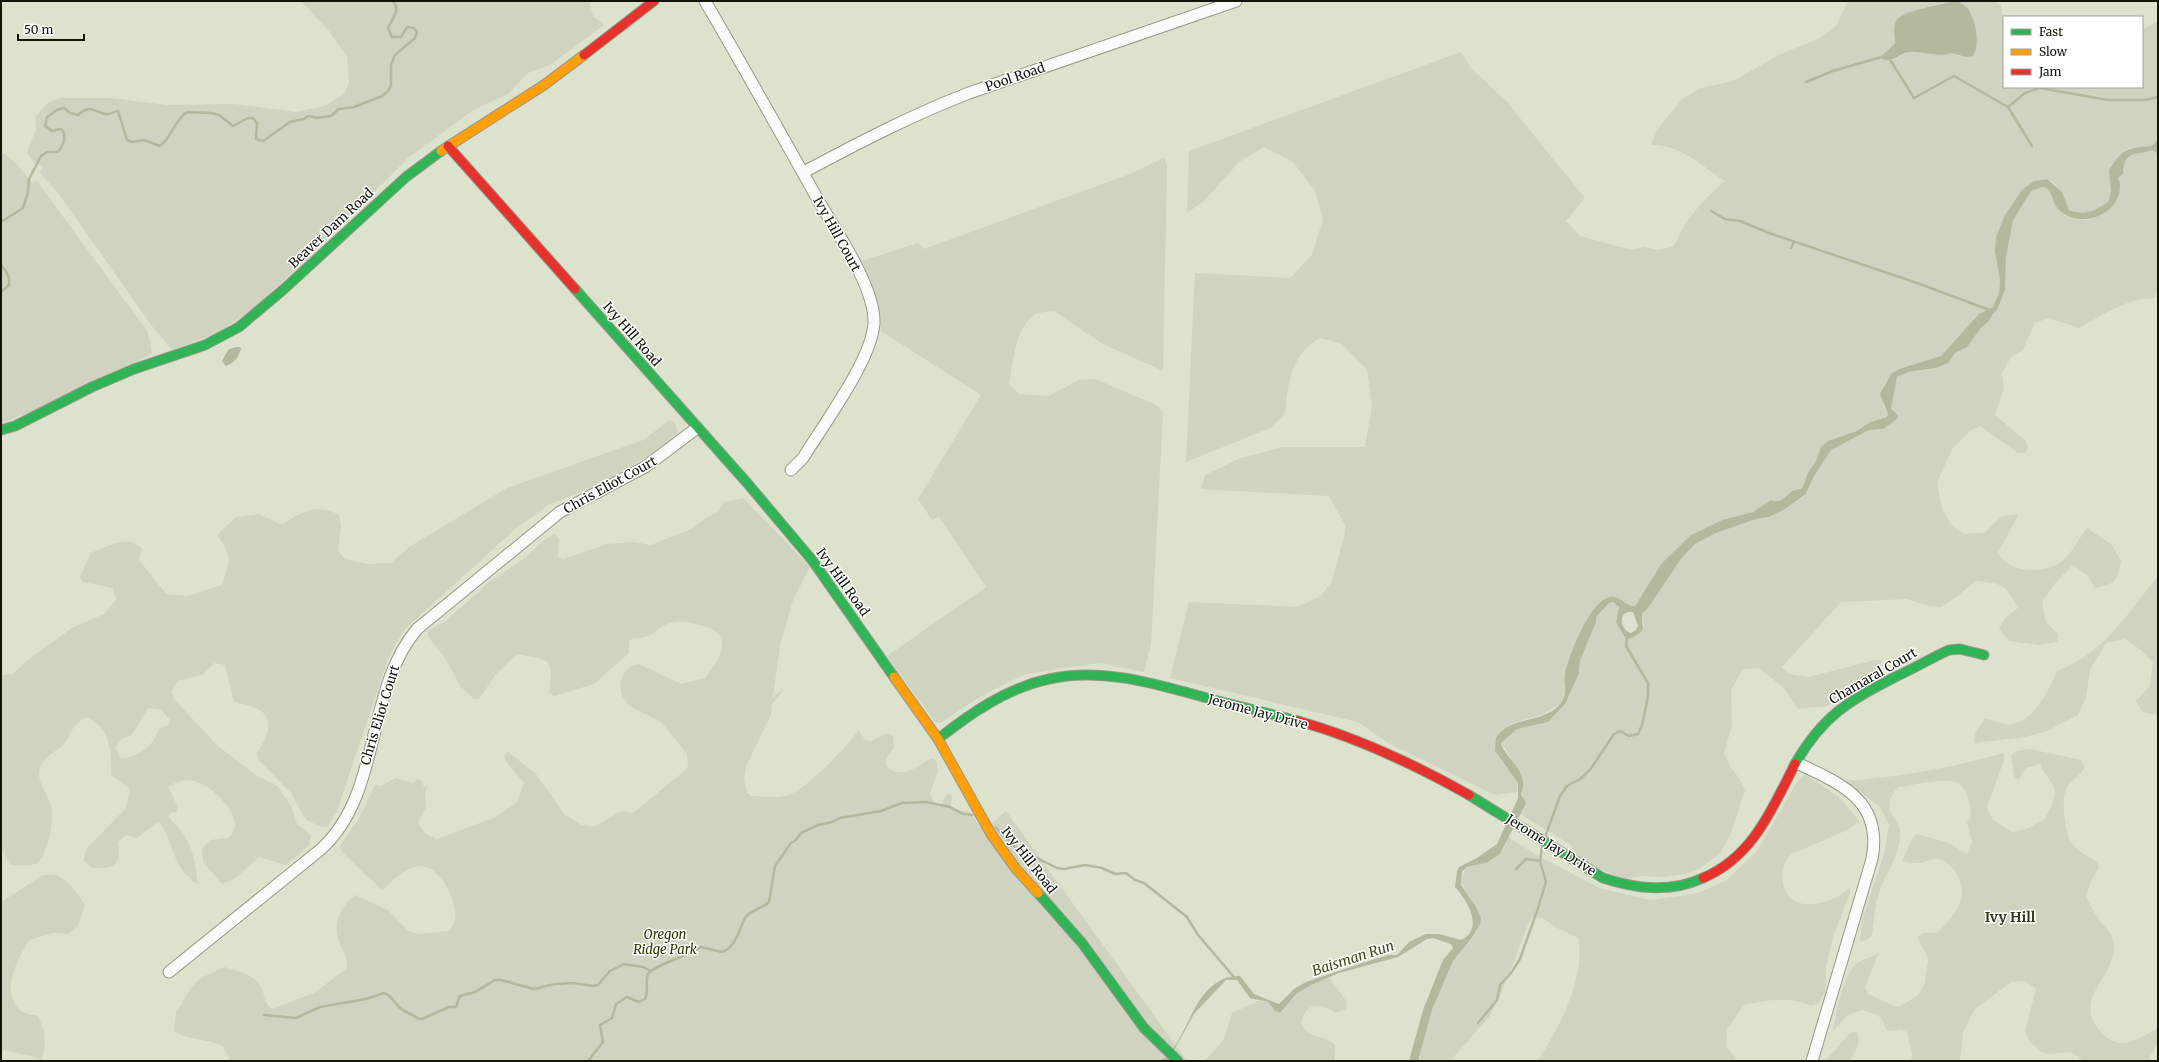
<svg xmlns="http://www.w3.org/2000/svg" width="2159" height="1062" font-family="Merriweather,serif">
<rect width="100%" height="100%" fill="#dde2cd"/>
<g fill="#cfd3bf" fill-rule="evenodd">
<path d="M301,1h288l4,15 11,9 -54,40 -22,8 -20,21 -35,16 -65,48 -73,74 -80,75 -37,26 -46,17 -20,-24 -94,-133 -18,-20 3,-7 -9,-3 -7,-11 9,-23 -1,-12 14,-15 11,-4h52l54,7 68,-1 62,8 29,-6 19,-12 5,-11 -2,-26 -18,-26z"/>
<path d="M1848,1h106l-35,8 -22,11 -2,23 -13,13 4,4h7l15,-8 31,3 12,-2 13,4 11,-14v-14l-18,-28h37l7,4 3,27v55h138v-58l16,-7v117l-6,7 -23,2 -8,6 -10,12v25l-3,11c-13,9 -24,14 -39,8 -6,-12 -10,-30 -25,-31l-39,36 -7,17 -3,20 5,28 -1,13 -6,14 -11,5 -41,44 -42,13 -8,5 -7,11 -1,20 5,9 -1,3 -13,3 -17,11 -26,9 -11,10 -5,13 -7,9 -5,15 -13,5 -8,9 -11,-1 -18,12 -31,8 -31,15 -29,28 -27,43c-12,1 -14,-11 -29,-8l-34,57 -7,22v14l-5,13 -19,11 -28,8 -14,12 -2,20 21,28 -1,9 -22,3 -107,-52 -30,-21 -188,-44 19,-76 108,5 24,-11 11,-15 13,-48v-8l-16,-29 -128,-7 4,-14 36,-17 42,-11h82l7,-41 -5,-36 -25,-26 -22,-6c-29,16 -32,45 -35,76l-15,14 -84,34 9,-189 95,5 22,-23 11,-36 -8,-28 -22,-29 -29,-15 -25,15 -35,39 -17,12 2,-62 272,-99 10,16 35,33 79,97 -19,23 14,15 52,14 12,-3 15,3 15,-4c12,-27 29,-47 51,-65 -22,-14 -46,-38 -74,-36l6,-15 25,-31 19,-11 32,-7 48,-27 39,-16 16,-12z"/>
<path d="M2152,150l6,2v138l-3,8c-28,0 -52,17 -76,30l-30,-10 -14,5 -12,27 -12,7 -9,16 2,15 -9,27 30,25 3,8 -3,5h-7l-38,-27 -10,5 -17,17 -16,34 5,27 10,17 11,8 21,-1 18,-17 17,-2 -21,38c9,22 46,22 63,10 10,-7 18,-24 26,-34l25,17 9,16c-4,20 -5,23 -26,27l-7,-12 -15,-11 -17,17 -14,20 4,20 12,12 -1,8 -18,3 -30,-4 -10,-12 6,-11 13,-10c-13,-25 -15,-24 -42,-27l-20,16 -15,10 -12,-1 -22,-7 -66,3 -59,65 7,7 20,3 66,-17h7l-5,18 -50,28 -29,3 -15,-22 -25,-19 -15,1 -12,21 1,35 -8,28 6,13 9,12 6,12 -14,43 -11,21 -21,15 -14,5 -22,3 -19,-1 -22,3 -46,-22 -5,-12 -51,-31 3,-5 -1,-31 -6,-13 -15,-22 16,-14 31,-7 17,-18 14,-31 1,-12 16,-39v-5l13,-14 8,1 2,6 -3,9 10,19 18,-12 -2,-12 6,-6 33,-49 14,-15 21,-11 40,-14 13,-2 16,-8 21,-14 7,-17 18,-28 38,-20h10l19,-15 -7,-6 6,-32 11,-5 28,-4 12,-5 7,-10 12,-6 13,-18 9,-8 3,-6 5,-5 8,-20 1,-33 7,-37 18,-29 12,-4 5,2c6,8 6,18 16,25 26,18 58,-7 54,-36l4,-2 1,-12 7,-9z"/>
<path d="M1,151l14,11 18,22 3,-4 112,152 4,22 -118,57 -33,12z"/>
<path d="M1164,158l3,7 -4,206 -62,-28 -47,-32c-5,1 -14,1 -19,3 -20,13 -22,49 -26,70l10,10 30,2 30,-16 17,-1 62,27 5,7 -12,231 -7,28 -44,-9 -75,11 -45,23 -40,26 -5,-1 -48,-66 99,-69 -47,-70 -7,3 -14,-21 63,-104 -100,-64c0,-25 -7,-47 -19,-70l56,-18 6,6 206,-75z"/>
<path d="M670,420l5,3 3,9 -8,12 -81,45 -39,15 -36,26 -111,101 -14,25 -52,155 -9,15 -6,1 -16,-7 -15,-27 -33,-34 -1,-6c7,-11 19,-31 4,-42 -7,-5 -20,-7 -27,-9l-9,-37 -11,-2 -12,12 -24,6 -6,10 1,7 45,48 39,30 21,10 14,22 5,16 14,11 -2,10 -23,20 -27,-8 -25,22 -12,5 -19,-22 -1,-13 8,-9 18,-2c3,-3 6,-6 7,-10 3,-17 -25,-44 -41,-47 -9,-2 -18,1 -26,6l10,20 -2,5 -6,1 -1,5c22,20 26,38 29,66 -27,-16 -23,-41 -39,-63l-22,17 -11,-3 -8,7c3,25 -3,27 -26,26l-8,-7 2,-12 40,-41 4,-19 -19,-14c1,-23 -1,-49 -25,-58 -16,10 -13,15 -23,28 -7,8 -20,10 -23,23 -4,14 7,24 11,37 4,12 -3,50 -14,58 -8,4 -18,2 -27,2l-9,-18v-172l12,-1 16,-15 43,-31 32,-14 12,-14 -3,-12 -30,-6 -3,-5 11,-24c16,-6 38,-20 51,-4l-3,11 27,34 22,2 34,-11c8,-25 11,-28 -5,-50l19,-18 23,-3 23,11c19,-13 35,-22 57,-10l2,11 -3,24 7,9 22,5 24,-1 18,-16 98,-59 136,-48zM148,708l14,2 8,10 -2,5 -9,4c-5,16 -20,28 -38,30l-5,-12 5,-8 11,-4z"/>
<path d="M743,498l67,69 -17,33 -13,45 -7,52 12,-9 -13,16 -1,10 -25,53 -2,12 3,13 4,4c11,0 23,2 34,0 18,-2 63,-51 74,-66l6,10 6,1 17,-8 5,3 1,12 -8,11v7c15,14 31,1 45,-8l5,2 2,11 -8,23 2,5 8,9 7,-15 5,3 -2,12 20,4 13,19 23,-20 181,250h-957l-7,-15c-16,-8 -34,-5 -49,-15l2,-19 8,-10 -2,1c13,-24 18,-25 42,-36 13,4 31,7 37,20 4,8 3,17 11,22l42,-16 33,-25c0,-16 -5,-16 -9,-30 -5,-17 4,-33 17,-43l33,15 20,21 12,3 29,-3c2,-3 5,-7 6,-11 3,-17 -14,-53 -33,-54 -14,-1 -29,13 -36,22l-5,1 -39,-37 -2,-6 18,-26 17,-35 6,1 15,-8 17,5 4,-4 5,2 2,6 3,-3 -2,12 1,11 -8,16 8,11 11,5 59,-22 21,-15 7,-19 -17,-20 -3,-7 4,-4 28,22 29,41 17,10 11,2 29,-16 11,2 55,-45 -1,-14 -26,-32 -32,-16 -7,-10 -2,-12 4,-11 8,-8 7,-1 42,20 24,-6c15,-20 32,-44 -5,-53 -9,-2 -18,-5 -27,-3 -17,4 -18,17 -39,16l-5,3v12l-35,31 -40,12 -5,-4c5,-36 1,-31 -32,-38l-21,20 -17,25h-5l-13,-12 -17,-31 -16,-19v-6l15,-8 48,-42 35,-24 18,-17 11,-6 4,5 -1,18 5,2 44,-15 26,-2 18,3 40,-16 16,-12 11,-5 6,-10z"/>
<path d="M2158,576v139l-16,-3 -6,-11 14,-15 3,-24 -12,-12 -16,-11 -19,4 -16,27 -4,28 -8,17 -31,16 -22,6 -51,6 1,-9 10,-16c7,2 14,5 21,6 26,3 43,-34 51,-53 45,-16 72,-59 101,-95z"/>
<path d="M2030,749l51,11 4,6c-4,10 -14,14 -19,23 -5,10 -1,46 6,54 6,9 16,13 25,19l2,6 -8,13 -5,15c3,6 6,13 10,19 6,10 18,18 18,31 1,34 -48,55 -8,91 16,14 36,0 52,-9v15l-11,18h-63l-13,-9 -23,2 -6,-2 -11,-9 -6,-12 11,-42 -11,-8 -14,1 -36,27 -12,23 -3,29h-49l1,-7 -5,-22 -6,-3 -7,2 -7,-1 -6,-12 -6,-4 -13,-4 -14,5 -16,17c6,-21 8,-51 23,-67 6,-7 17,-6 24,-13l-14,35 3,7 26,12h7l17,-11 7,-12 3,-22 -1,-6 -10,-18 6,-4h14c18,-17 34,-36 19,-61 -4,-5 -11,-12 -17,-13 -7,-1 -14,4 -21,4 -5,0 -11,-1 -16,-2l10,-22 5,-5 32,9 18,11 5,-12 -5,-20 4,-5c-1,-11 -2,-24 -10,-32 -9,-10 -49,1 -63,2 -21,27 3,28 2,48 0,19 -13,37 -20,54 -5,14 -6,32 -8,46l-5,5 -7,1 2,-20 22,-67 5,-29 -9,-18 -35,-26c54,-4 107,-13 159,-28v7l-17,47 6,13 19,12 14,-3 19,-10c3,-7 8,-16 10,-24 2,-10 -12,-21 -15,-31l-14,4 -8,12 -4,-4 -3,-21 6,-4z"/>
<path d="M1805,774l35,24 19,23 -12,9 -55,24c-13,9 -13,37 1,46 15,11 48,-1 58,-14l-1,7 -17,44 -7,30 -1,24 -6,12 -8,3c-22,-10 -43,-6 -67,-1l-17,25 -1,16 12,15h-201c22,-31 49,-85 41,-123l-21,-10 -14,-10 -12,-1 -30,77 -12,23 -39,44h-32l14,-51 21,-49 24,-30 -8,-35 -8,-13 4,-15c20,-8 36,-3 43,-31l27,17 64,34 51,12 45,-6 32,-14 30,-29 40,-69z"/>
<path d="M43,875c4,0 10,-1 13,0 10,3 24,21 29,30l-7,21 -9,8 -16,-1 -24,7c-12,21 -29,51 -9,70 5,4 13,5 18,6 8,15 9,30 3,45 -12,-9 -26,-6 -40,-12v-147z"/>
<path d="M1329,977l18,25 -1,7 -10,4c-16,-10 -30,-12 -35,10 8,18 20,9 34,22v16h-130l19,-22 8,-26 26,-12 10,1 7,9 9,-1c8,-19 27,-26 45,-33z"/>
<path d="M1857,1032c4,11 -1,20 -8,29h-24l25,-28z"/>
</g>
<g fill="#b3b99d" fill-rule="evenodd">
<path d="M1954,1c21,0 28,44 19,55l-7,1 -15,-4c-13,5 -27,-2 -42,-1 -10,1 -16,12 -27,7l1,-4 12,-12c0,-7 -2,-16 1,-22 6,-11 46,-16 58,-20z"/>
<path d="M2158,139l-1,14 -5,-3c-18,6 -28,0 -29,24l-5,4c1,3 2,6 2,9 -2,30 -41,42 -61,23 -6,-6 -6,-15 -11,-21l-5,-2 -12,4 -18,29 -7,37 -1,33 -8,20 -5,5 -3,6 -9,8 -13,18 -12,6 -7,10 -12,5 -28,4 -11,5 -6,32 7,6 -1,4 -14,10 -14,1 -38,20 -18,28 -7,16 -21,15 -16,8 -13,2 -40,14 -21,11 -14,15 -33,49 -6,6c-1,17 7,14 -12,25l-6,-3 -8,-14 3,-15 -6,-5 -4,1 -13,14v5l-16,39 -1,12 -14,31 -17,18 -31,7 -16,14c2,13 30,29 20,51l5,9 -26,51 -12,8 -21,5 -5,4 -1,14 15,22 5,11 -1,6 -7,12 -20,25 -21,49 -14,51h-9l14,-51 20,-50 10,-12 -2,-4 -18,-6 -6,1 -29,18 -59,16 -28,12 -14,8 -17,20 -5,-2 -7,-9 -18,-4 -13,-18h-11l-32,34 -26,47h-8c30,-17 31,-85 80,-85l14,18 25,10 15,-15 12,-7 56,-19 26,-8h9l12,-13 17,-8h13l22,6c24,-11 6,-40 -6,-53l2,-15 2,-5 18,-9 20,-14 21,-46v-15l-23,-32 1,-13c14,-23 48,-14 64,-34 9,-12 3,-19 5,-30 4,-18 25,-74 45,-77 11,-2 15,10 25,9l27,-43 29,-28 31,-15 31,-8 18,-12c12,3 12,-2 20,-8 3,-3 9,-2 12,-5l5,-15 7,-9 6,-16 7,-6 29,-10 13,-9 17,-5 1,-3 -8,-20 11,-20 8,-5 42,-13 38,-42 14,-7 6,-14 1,-13 -5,-28 1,-15 9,-22 17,-25 12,-9 13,-2 15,13 7,18c15,6 26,1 39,-8l3,-11 -2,-21c14,-22 18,-22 43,-24zM1628,612h5l5,14 -2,4 -5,3c-8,-2 -12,-12 -7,-19z"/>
<path d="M235,347h5l1,2c-3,9 -6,13 -15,17l-4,-5 6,-11z"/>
</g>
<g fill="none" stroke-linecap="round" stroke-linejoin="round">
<g stroke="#b3b99d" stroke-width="2.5">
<path d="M1889,58l25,40 40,-22 54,31 24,39"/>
<path d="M1806,82l27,-11 52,-15"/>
<path d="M2008,107l17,-14 15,-5 68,12h38l12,-3"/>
<path d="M1711,211l14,8 15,2 29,12 151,51 72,27"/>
<path d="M1,222l22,-14 5,-16 1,-13 12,-23 6,-4h11c5,-6 8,-14 5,-21l-3,-2 -8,2 -7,-5 2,-9 10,-7 7,-2 6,5 8,2c15,-13 16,-1 30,-1 4,0 6,-3 10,-3l9,29 5,2 12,-2 16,6c12,-9 14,-25 27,-34l24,1 8,2 14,11 15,-8h5l4,5 -1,16 7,2 27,-19 14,-3 4,-3 9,2 14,-2 8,-7 15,-2 28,-11 6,-5 3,-5v-21l4,-10 20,-17 2,-6 -3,-4 -7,-1 -6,10h-9l-4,-9c4,-9 13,-18 5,-27"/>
<path d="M1791,248l3,-6"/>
<path d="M1,265c6,7 9,11 8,20l-8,7"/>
<path d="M995,827l20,20 42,21 7,1 21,-4 17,3 13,6 11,-1 9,7 9,3 43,34 11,18 36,42"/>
<path d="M1545,837l15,-41 7,-10 13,-7 10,-9 24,-36 6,-3 9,5 9,-2 4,-9 6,-28v-14l-22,-37 1,-10"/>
<path d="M1516,869l10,-10 14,2"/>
<path d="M264,1015l32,3 24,-11 46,-8 18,-6c8,3 9,8 15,14 4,4 13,7 20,12h3l27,-12h7l4,-11 15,-4 20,-12h6l33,9 21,-5 18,-1 20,3 5,-1 12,-14 14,-7 19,3 8,4"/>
<path d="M1478,1023l19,-23 3,-15 11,-12 9,-14 17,-48 9,-29 -6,-21 2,-14"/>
<path d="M588,1061l15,-19 -3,-17 12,-7 4,-14 11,-7 12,5 6,-3c4,-8 0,-18 3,-25 4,-8 44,-20 53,-27l21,5c14,-4 17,-23 23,-34 4,-7 18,-10 24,-16l6,-36 16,-23 5,-3 5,-7 17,-8 14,-3 8,-4 41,-7 21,-8 24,-1 24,5 13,7 9,1"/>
</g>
<defs>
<g id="street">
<path d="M705,1c38,65 75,131 112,197 18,32 58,88 57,125 -2,37 -51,102 -71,135l-12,12"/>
<path d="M804,172c54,-29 108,-57 165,-79l267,-92"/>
<path d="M1797,763c45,21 86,38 75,96l-60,202"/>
<path d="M169,972l151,-122c63,-56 44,-158 97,-221l143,-117 85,-45 52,-39"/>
</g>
<g id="fast">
<path d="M575,289l173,195 64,76 82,117"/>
<path d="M1,430l14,-4 77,-39 42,-18 71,-24 34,-18 45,-38 122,-112 35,-26"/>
<path d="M938,739c33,-26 69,-51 111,-60 53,-12 107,5 158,19 30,8 60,15 91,23"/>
<path d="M1795,764c28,-49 54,-63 102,-88 18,-8 34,-18 52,-26l11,-1 24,6"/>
<path d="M1469,795l134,83c34,11 67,15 100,0"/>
<path d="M1038,893l44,50 62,85 34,33"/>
</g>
<g id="slow">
<path d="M441,151l103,-66 40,-30"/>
<path d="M894,677l44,62 53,95 25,35 22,24"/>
</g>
<g id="jam">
<path d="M584,55l70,-54"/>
<path d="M448,146l127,143"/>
<path d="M1298,721c61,17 116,43 171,74"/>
<path d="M1703,878c50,-21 69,-69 92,-114"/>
</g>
</defs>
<use href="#street" stroke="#959989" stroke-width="13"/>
<use href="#fast" stroke="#959989" stroke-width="11"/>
<use href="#slow" stroke="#959989" stroke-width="11"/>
<use href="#jam" stroke="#959989" stroke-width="11"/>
<use href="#street" stroke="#fafbf8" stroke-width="11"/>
<use href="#fast" stroke="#30b455" stroke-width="9"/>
<use href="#slow" stroke="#ff9f0a" stroke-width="9"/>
<use href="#jam" stroke="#e5322d" stroke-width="9"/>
</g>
<g text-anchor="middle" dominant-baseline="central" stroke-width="3" stroke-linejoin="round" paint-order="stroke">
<g font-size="13" fill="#111407" stroke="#fff">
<text transform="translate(1015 77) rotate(-19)">Pool Road</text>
<text transform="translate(331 228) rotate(-43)">Beaver Dam Road</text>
<text transform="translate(837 234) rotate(61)">Ivy Hill Court</text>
<text transform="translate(632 334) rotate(49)">Ivy Hill Road</text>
<text transform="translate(610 485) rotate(-29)">Chris Eliot Court</text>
<text transform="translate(843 582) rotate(54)">Ivy Hill Road</text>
<text transform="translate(1873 676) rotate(-30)">Chamaral Court</text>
<text transform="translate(1258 712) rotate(15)">Jerome Jay Drive</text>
<text transform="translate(380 715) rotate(-73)">Chris Eliot Court</text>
<text transform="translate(1551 845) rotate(32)">Jerome Jay Drive</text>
<text transform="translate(1029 860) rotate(52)">Ivy Hill Road</text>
</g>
<g font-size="13" font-style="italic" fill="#2d3500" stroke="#fff">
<text x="665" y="934">Oregon<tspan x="665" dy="15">Ridge Park</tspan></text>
</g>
<g font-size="14" font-weight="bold" fill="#313718" stroke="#fff">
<text x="2010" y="917">Ivy Hill</text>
</g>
<g font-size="14" font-style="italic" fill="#404916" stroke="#fff">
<text transform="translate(1353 958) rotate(-18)">Baisman Run</text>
</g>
</g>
<rect width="2159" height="1062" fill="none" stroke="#111407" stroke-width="4"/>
<rect x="2003" y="16" width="140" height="72" fill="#ffffff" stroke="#a0a19c"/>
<rect x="2011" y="29" width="20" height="6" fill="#30b455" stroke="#a0a19c"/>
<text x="2039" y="36" font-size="12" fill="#111407">Fast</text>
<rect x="2011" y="49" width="20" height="6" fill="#ff9f0a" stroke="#a0a19c"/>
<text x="2039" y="56" font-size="12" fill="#111407">Slow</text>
<rect x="2011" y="69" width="20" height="6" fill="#e5322d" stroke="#a0a19c"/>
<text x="2039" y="76" font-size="12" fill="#111407">Jam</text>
<path d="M18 34v6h66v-6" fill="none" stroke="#111407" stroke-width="2"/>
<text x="24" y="34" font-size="12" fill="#111407" stroke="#ffffff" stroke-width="3" paint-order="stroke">50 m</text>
</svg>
